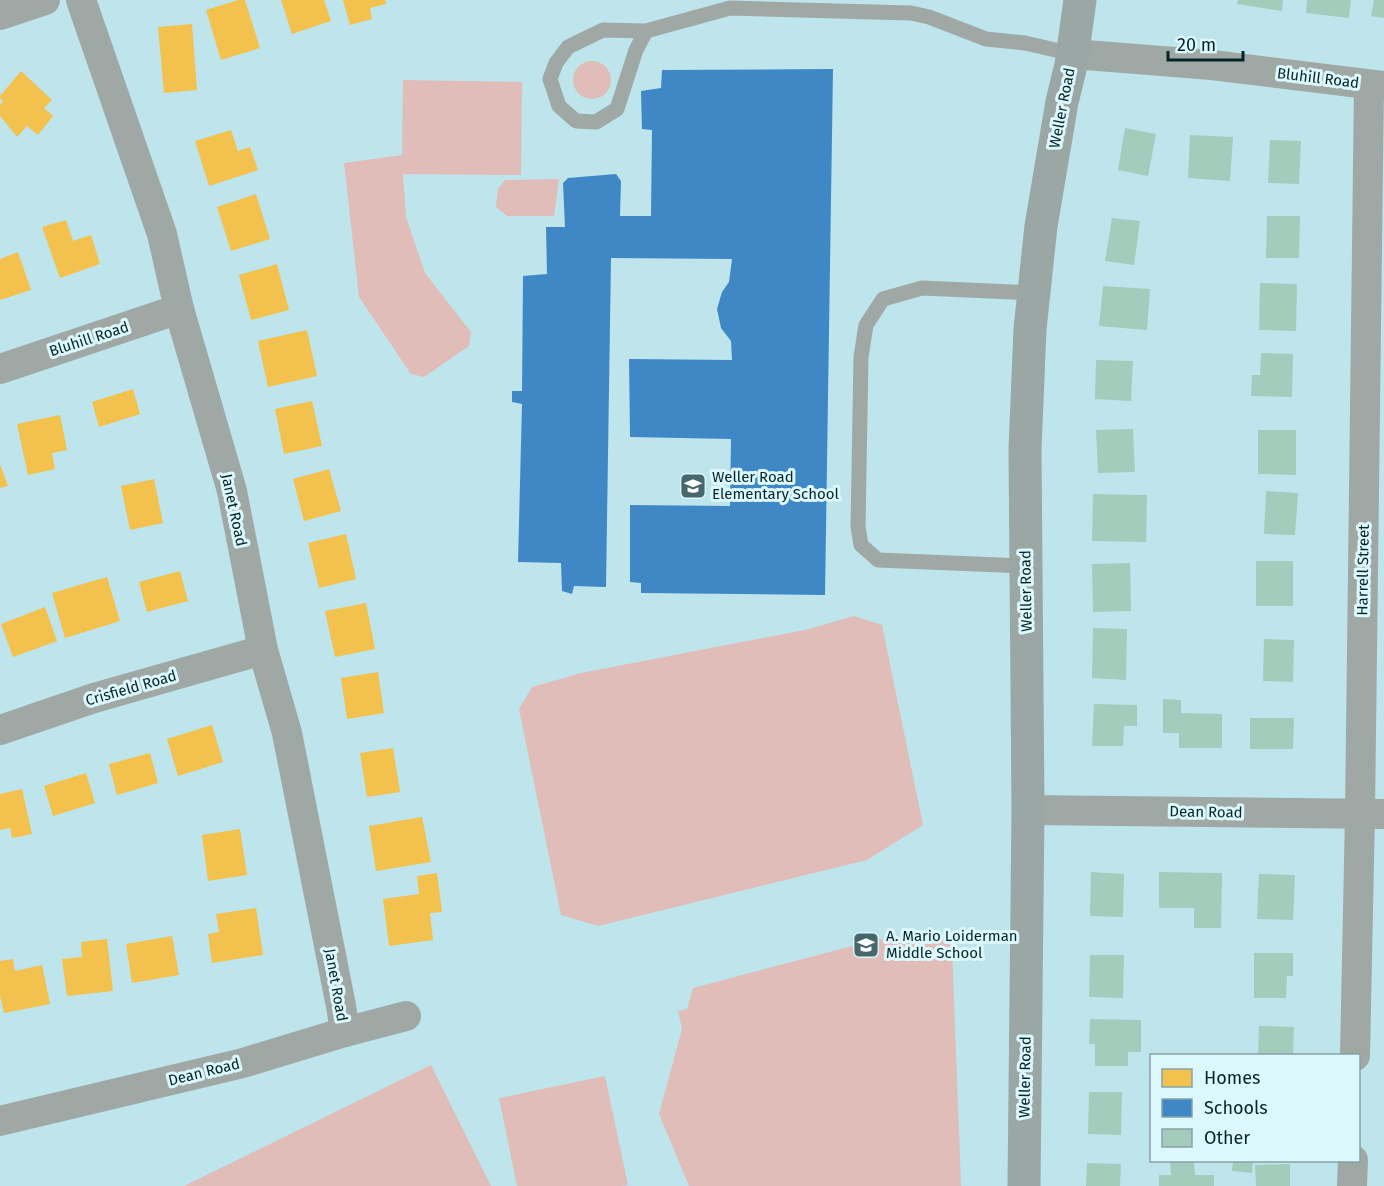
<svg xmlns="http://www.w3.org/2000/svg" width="1384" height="1186" font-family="'Fira Sans',sans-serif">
<rect width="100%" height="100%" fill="#bee5eb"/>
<g fill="#e0bdb8">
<circle cx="592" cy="80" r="19"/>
<path d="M403,80l119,2 -1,93 -118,-1 3,43 19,56 46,59 -2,14 -45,31 -13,-3 -52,-77 -15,-134 58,-8z"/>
<path d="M559,179l-5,37h-47l-11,-9 2,-18 7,-9z"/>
<path d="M854,616l28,9 41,200 -56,35 -269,66 -37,-11 -42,-206 13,-22 49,-14 224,-43z"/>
<path d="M936,933l16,14 9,239h-272l-30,-72 23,-85 -4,-18 9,-2 6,-21 182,-48z"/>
<path d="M431,1065l60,121h-307z"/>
<path d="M605,1076l23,109 -6,1h-105l-18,-88z"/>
</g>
<g fill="#f2c14e">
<path d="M238,0h7l15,48 -39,12 -15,-50z"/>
<path d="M281,0h43l7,21 -39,13z"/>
<path d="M343,0h42l1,4 -16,4 2,11 -22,6z"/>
<path d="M192,24l5,66 -33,3 -6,-66z"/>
<path d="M21,71l31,29 -8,8 9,8 -15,19 -11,-9 -10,11 -17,-21v-11l3,-4 -3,-3v-2z"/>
<path d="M231,130l7,21 12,-4 8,23 -49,16 -14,-45z"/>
<path d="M256,194l14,45 -39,12 -14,-44z"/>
<path d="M66,220l7,21 18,-6 9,29 -40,14 -18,-51z"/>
<path d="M18,252l13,38 -31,10v-41z"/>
<path d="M277,264l12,46 -38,10 -12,-45z"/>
<path d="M307,330l10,46 -49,11 -10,-46z"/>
<path d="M133,389l7,25 -41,13 -7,-25z"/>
<path d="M312,401l10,45 -38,8 -9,-45z"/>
<path d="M60,415l7,35 -15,3 3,16 -27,6 -11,-51z"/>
<path d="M0,464l8,22 -8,2z"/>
<path d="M329,469l12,42 -37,10 -11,-42z"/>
<path d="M154,479l9,44 -33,7 -9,-44z"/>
<path d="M346,534l10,45 -37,9 -11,-45z"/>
<path d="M180,571l8,30 -41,11 -8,-30z"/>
<path d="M107,577l13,44 -55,17 -13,-45z"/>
<path d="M366,603l9,46 -40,8 -10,-46z"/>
<path d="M45,607l12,34 -44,16 -12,-33z"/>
<path d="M378,672l6,41 -37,6 -6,-41z"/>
<path d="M212,725l11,37 -45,14 -11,-37z"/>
<path d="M393,748l7,44 -33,5 -7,-44z"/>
<path d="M150,753l8,30 -41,12 -8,-31z"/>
<path d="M86,773l9,30 -42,13 -9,-30z"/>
<path d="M22,789l10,45 -20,4 -2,-10 -10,2v-36z"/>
<path d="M422,817l9,45 -55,9 -7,-45z"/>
<path d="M240,829l7,46 -39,6 -6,-46z"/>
<path d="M437,873l5,39 -12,1 3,27 -44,6 -6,-47 36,-5 -2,-18z"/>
<path d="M256,908l7,47 -51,8 -4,-29 11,-2 -3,-18z"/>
<path d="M172,936l7,39 -47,8 -6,-39z"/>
<path d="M107,939l6,52 -46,5 -5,-37 20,-2 -1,-15z"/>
<path d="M13,959l2,12 27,-6 8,39 -46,9 -4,-17v-35z"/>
</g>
<path fill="#3f88c5" d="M833,69l-8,526 -184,-2v-10l-11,-1v-77l100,1 1,-67 -101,-2 -1,-78 103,1 -1,-19 -10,-13 -4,-19 5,-17 7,-10 3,-23 -121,-1 -5,329 -32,-1 -2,8 -10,-3 -1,-28 -43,-1 4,-158 -10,-2v-11h10l1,-115 24,-2 -1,-47h19l-2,-44 5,-5 48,-4 5,7 -1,35h31l1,-86 -10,-1 -1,-38 20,-3 1,-18z"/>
<g fill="#a3ccbc">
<path d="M1238,0h45l-1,11 -45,-7z"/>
<path d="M1307,0h44l-2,18 -43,-5z"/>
<path d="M1374,0h10v18l-13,-2z"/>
<path d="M1125,128l31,6 -8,42 -30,-6z"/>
<path d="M1190,135l43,2 -3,44 -42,-3z"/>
<path d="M1270,140l31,1 -2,43 -31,-1z"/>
<path d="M1267,216h33l-1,42h-33z"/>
<path d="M1112,218l28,3 -6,44 -29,-4z"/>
<path d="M1260,283l37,1 -1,47 -37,-1z"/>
<path d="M1103,286l47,3 -3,41 -48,-4z"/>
<path d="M1261,353l32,1 -1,43 -41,-1 1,-21h8z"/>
<path d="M1096,360l37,1 -2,40 -36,-2z"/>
<path d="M1133,429l2,43 -37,1 -2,-43z"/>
<path d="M1258,430h38v45l-38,-1z"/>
<path d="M1266,491l32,2 -3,42 -31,-1z"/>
<path d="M1093,494l54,1 -1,47 -54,-1z"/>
<rect x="1256" y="561" width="37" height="45"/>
<path d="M1130,563l1,48 -38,1 -1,-48z"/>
<path d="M1093,628l34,1 -1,51 -34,-2z"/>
<path d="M1264,639l30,1 -1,42 -30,-1z"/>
<path d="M1163,699l18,1v13l41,1v34h-43v-15h-16z"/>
<path d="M1094,704l43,1v21h-13l-1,20h-31z"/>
<path d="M1250,718h44l-1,31h-43z"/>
<path d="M1091,872l33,2 -1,43 -33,-1z"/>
<path d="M1159,872l63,1 -1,55h-27v-20h-35z"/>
<path d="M1259,874l36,1 -2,45 -36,-1z"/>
<path d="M1254,953h39v23h-6l-1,22h-32z"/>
<path d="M1090,955h34l-1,43 -34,-1z"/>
<path d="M1090,1019l51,1v32h-13v14h-33v-22h-6z"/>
<path d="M1259,1026l35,1 -1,29h-35z"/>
<path d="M1089,1092h33l-1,43 -33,-1z"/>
<path d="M1170,1160h24l1,15h19v11h-55v-11h12z"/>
<path d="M1233,1160h20l-1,13 -20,-2z"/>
<path d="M1087,1163l34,1 -1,22h-34z"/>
<path d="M1290,1164v22h-34l-1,-21z"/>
</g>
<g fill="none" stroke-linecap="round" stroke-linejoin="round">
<g stroke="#9fa8a4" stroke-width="15">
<path d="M646,31l-10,19 -19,59 -21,13 -20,-1 -17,-15 -9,-27 6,-16 12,-16 35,-17 43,1 84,-23 181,5 18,4 57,22 39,4 48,11"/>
<path d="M1026,566l-148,-6 -17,-15 -3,-18 3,-170 5,-32 17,-26 39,-11 112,5"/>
</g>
<g stroke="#9fa8a4" stroke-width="30">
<path d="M81,0l81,234 17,75 53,182 31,159 24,83 54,273 4,26"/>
<path d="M0,15l45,-15"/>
<path d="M1073,54l139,11 172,21"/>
<path d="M0,369l179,-60"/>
<path d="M0,730l94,-32 169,-48"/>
<path d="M1028,810l356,4"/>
<path d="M1355,1056l5,-242 9,-729"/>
<path d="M0,1121l243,-58 102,-31 61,-16"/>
<path d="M1352,1186l1,-26"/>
</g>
<path stroke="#9aa7a4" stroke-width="33" d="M1024,1186l4,-376 -3,-361 5,-120 11,-103 21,-124 9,-37 9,-65"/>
</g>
<defs>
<symbol id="school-square" viewBox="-11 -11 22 22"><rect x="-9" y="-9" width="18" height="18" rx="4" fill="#46686c" stroke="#ddf8fc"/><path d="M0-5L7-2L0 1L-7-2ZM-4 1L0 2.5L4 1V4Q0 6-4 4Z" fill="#fff"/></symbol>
</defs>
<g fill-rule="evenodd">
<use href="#school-square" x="678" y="471" width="30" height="30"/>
<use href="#school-square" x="851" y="930" width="30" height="30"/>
</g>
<g text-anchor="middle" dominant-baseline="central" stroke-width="6" stroke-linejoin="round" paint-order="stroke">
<g font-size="15" fill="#052428" stroke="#ddf8fc">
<text transform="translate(1318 78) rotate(7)">Bluhill Road</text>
<text transform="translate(1062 108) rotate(-79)">Weller Road</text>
<text transform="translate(89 339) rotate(-18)">Bluhill Road</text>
<text transform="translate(234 510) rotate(78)">Janet Road</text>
<text transform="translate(1363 570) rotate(-89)">Harrell Street</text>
<text transform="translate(1026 591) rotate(-91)">Weller Road</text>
<text transform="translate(131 688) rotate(-16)">Crisfield Road</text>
<text transform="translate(1206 812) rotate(1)">Dean Road</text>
<text transform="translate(336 985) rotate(80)">Janet Road</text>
<text transform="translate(204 1072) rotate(-14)">Dean Road</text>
<text transform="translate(1025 1077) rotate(-89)">Weller Road</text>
</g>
<g font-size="15" fill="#052428" stroke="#ddf8fc" text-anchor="start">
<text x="712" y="477">Weller Road<tspan x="712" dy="17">Elementary School</tspan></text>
<text x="886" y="936">A. Mario Loiderman<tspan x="886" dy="17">Middle School</tspan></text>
</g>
</g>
<rect x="1150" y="1054" width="210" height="108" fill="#ddf8fc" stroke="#87a3a7" stroke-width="1.5"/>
<rect x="1162" y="1069" width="30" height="18" fill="#f2c14e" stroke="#87a3a7" stroke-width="1.5"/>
<text x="1204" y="1084" font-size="18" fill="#052428">Homes</text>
<rect x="1162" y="1099" width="30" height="18" fill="#3f88c5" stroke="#87a3a7" stroke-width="1.5"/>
<text x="1204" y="1114" font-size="18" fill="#052428">Schools</text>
<rect x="1162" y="1129" width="30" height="18" fill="#a3ccbc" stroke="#87a3a7" stroke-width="1.5"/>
<text x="1204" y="1144" font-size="18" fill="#052428">Other</text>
<path d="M1168 51v9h75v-9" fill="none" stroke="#052428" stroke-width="3"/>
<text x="1177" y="51" font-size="18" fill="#052428" stroke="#ddf8fc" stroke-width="4.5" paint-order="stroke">20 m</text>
</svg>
